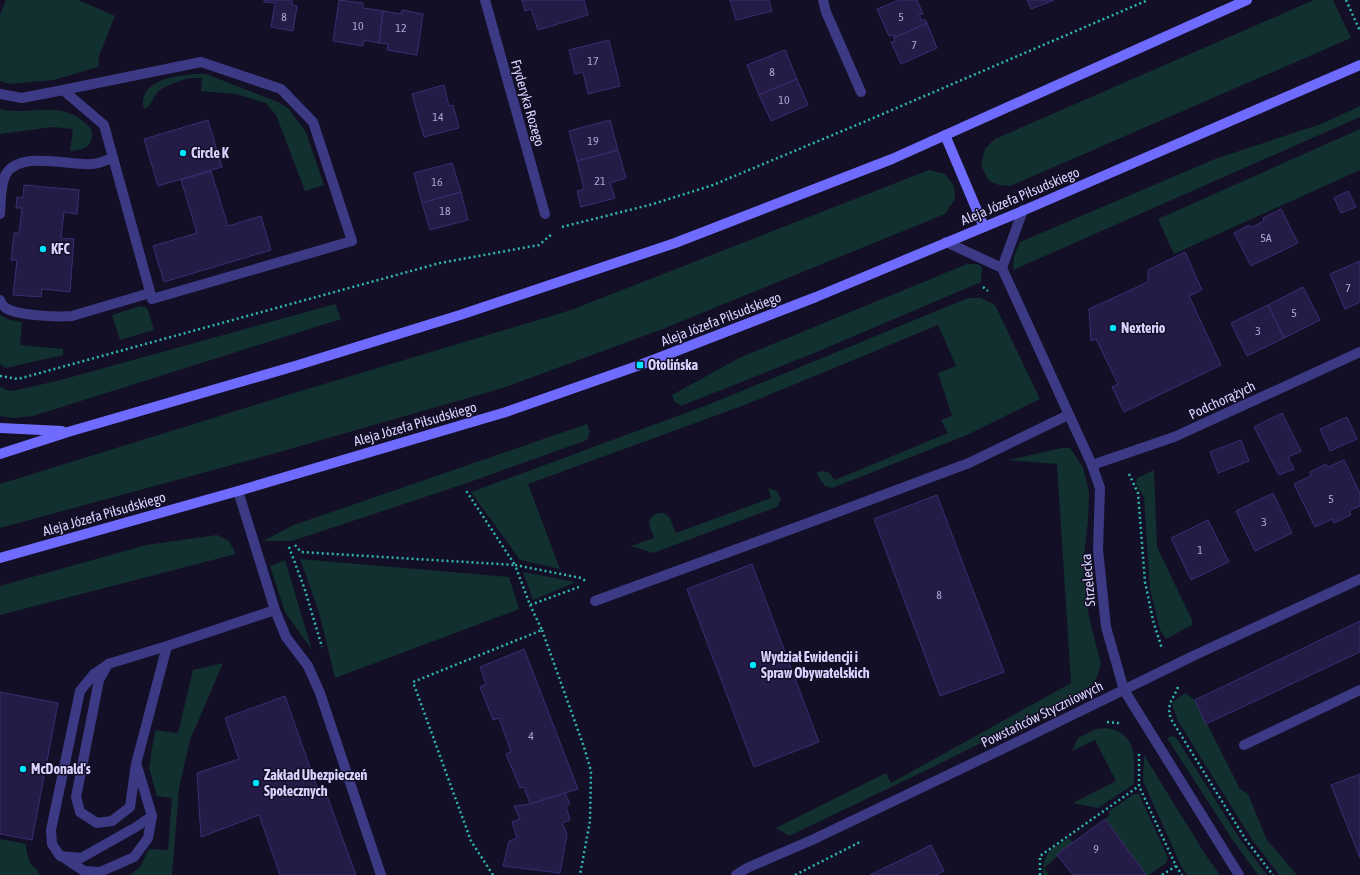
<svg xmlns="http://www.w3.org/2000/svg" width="1360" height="875" font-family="'Asap Condensed',sans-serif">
<rect width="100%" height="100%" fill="#130f26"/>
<g fill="#12302f">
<path d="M6,0h72l37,16 -16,40 -1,11 -44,13 -45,4 -9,-3v-66z"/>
<path d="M1314,0h19l18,38 -341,148 -11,-1 -10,-4 -8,-15 4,-17 10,-10z"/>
<path d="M193,74h13l72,28 10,6 18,24 18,53 -19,6 -29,-76 -10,-12 -31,-9 -34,-3 1,-13c-4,0 -8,0 -12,0 -9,2 -29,9 -34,16 -4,5 -5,12 -11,15l-2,-3c0,-4 0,-9 2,-12 8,-16 33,-18 48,-20z"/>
<path d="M1360,106v11l-347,153 1,-14 6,-14 195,-83 106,-35z"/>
<path d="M0,109c36,8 63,-13 92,21 1,17 -7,20 -22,21l3,-22 -20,-2 -53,7z"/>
<path d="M1360,129v41l-186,84 -16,-35z"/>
<path d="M929,170l16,4 9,12 1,13 -10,15 -280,114 -162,60 -227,65 -276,75v-44l284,-88 287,-86z"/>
<path d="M967,264h11l4,3 -1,15 -162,69 -138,55 -7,-5 -2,-6 67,-37z"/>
<path d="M968,298h13l14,7 45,94 -73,36 -135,53 -7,-2 -9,-13 6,-2 6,1 7,8 113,-47 -7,-13 11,-4 -14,-43 18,-7 -18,-41 -196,81 -214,78 32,85 -40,-9 -49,-68 239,-88z"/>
<path d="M335,304l6,15 -308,97 -20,2 -13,-2v-30l6,4 6,1 45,-10z"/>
<path d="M141,306l6,2 1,2 6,20 -34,10 -8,-25z"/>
<path d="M0,315l10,5 12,2 -2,23 43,4v6l-57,13 -6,-4z"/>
<path d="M587,424l3,8 -3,8 -120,43 -175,58h-29l31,-16z"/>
<path d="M1062,448h8l13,19 6,25 -1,27 -5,47 6,51 12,47 -4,13 -8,11 -19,11 -139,69 -142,68 -13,-8 110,-55 5,10 180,-100 -14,-219 -49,-4z"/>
<path d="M1154,470l3,77 35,73v5l-26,14 -6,-9 -10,-41 -6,-92 -8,-13 1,-6z"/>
<path d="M768,488l9,3 4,8 -4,8 -124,46 -22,-7 23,-8c-1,-5 -5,-11 -5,-16 1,-7 12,-12 18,-7 5,4 6,13 9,18l95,-35z"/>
<path d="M217,535l12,6 7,13 -236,61v-29l146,-41z"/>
<path d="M300,559l209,18 10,32 -184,69 -16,-66z"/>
<path d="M285,560l27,90 -27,-38 -15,-46z"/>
<path d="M523,572l53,10 -43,18z"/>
<path d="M223,663l-33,77 -11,48 -7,87h-42l10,-8 9,-18 19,1 4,-52 -15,-2 -8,-28 6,-38 23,3 15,-63z"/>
<path d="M1185,693l10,7 45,89 8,5 19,46 30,35h-18l-28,-37 -73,-117 -5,-14v-5z"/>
<path d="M1107,728c32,6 27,32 27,56l-36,24 -25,-5 43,-22 -21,-41 -23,11 6,-13 18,-9z"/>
<path d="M1172,736l3,1 2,2 63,100 27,36h-9l-24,-33 -67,-104z"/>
<path d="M1144,755l61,99 15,21h-33l-6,-9 -38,-85z"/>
<path d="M1134,794h5l29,64 -2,5 -17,12h-3l-41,-56 5,-4 -2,-3z"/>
<path d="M1069,838l4,5 -29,25 5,7h-6c1,-25 7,-24 26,-37z"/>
<path d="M0,839l26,5c0,6 2,15 5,20 4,5 6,4 9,11h-40z"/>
</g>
<g fill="#241b47" stroke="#3b2d73">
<path d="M264,0h28v5l5,1 -4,25 -22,-4 4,-24 -11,-1z"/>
<path d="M339,0l24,3v5l20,3 -4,32 -15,-3 -1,6 -30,-5z"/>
<path d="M522,0h62l4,15 -50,15 -7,-21 -6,2z"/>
<path d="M730,0h39l3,11 -36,9z"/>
<path d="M899,0h18l6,14 -4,1 3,6 3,-2 2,4 -33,15 -1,-3 -4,1 -12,-27z"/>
<path d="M1027,0h27l-23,9z"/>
<path d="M402,10l21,4 -6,41 -30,-5 1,-6 -9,-1 4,-32 18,3z"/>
<path d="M927,23l10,25 -36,16 -10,-22 4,-1 -1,-3z"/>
<path d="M609,40l11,46 -32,8 -5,-22 -8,2 -6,-24z"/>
<path d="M785,50l12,29 -38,16 -12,-30z"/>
<path d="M797,79l11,26 -37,16 -12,-26z"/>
<path d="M444,85l5,21 4,-1 6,23 -35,9 -12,-43z"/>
<path d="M208,120l14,47 -64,19 -14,-47z"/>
<path d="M610,120l8,30 -41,11 -8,-30z"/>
<path d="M618,150l8,28 -16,5 5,15 -34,9 -4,-16 7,-2 -7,-28z"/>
<path d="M452,163l9,29 -39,11 -8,-30z"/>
<path d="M211,171l17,55 33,-10 10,34 -107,32 -11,-36 44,-13 -16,-53z"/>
<path d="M24,185l55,5 -2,24 -13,-2 -3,26 13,1 -4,53 -28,-3 -1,8 -28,-2 4,-35h-6l3,-27h5l3,-25h-6l1,-11 6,1z"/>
<path d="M1348,191l8,16 -15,6 -7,-15z"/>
<path d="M461,192l7,28 -38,10 -8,-27z"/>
<path d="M1281,209l17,34 -47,23 -17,-33 15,-8 1,3 14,-7 -1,-3z"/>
<path d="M1185,252l17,38 -13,6 32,69 -97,47 -12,-25 6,-3 -22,-45 -5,2 -2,-32 59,-27v-12z"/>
<path d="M1360,261v41l-15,7 -15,-35z"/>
<path d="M1303,287l17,33 -36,18 -16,-33z"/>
<path d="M1268,305l16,33 -37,18 -16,-33z"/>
<path d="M1282,413l19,38 -13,6 6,12 -15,6 -25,-48z"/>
<path d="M1347,417l10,22 -27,12 -10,-22z"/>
<path d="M1241,440l8,21 -31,12 -8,-21z"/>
<path d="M1344,460l16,33v13l-11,5 2,4 -17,8 -2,-4 -17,8 -21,-43 17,-8 -1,-4 16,-8 2,3z"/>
<path d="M1273,493l19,40 -37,18 -19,-40z"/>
<path d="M937,495l67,177 -64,24 -66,-177z"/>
<path d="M1208,520l21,42 -38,18 -20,-42z"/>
<path d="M752,564l67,178 -65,25 -67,-178z"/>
<path d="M1360,621v31l-154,72 -11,-24z"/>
<path d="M524,649l54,140 -48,15 -6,-17 -4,1 -14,-34 5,-2 -12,-34 -6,2 -13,-33 6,-3 -6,-17z"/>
<path d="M0,692l58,11 -26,137 -32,-6z"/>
<path d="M285,696l35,100 6,-3 30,82h-76l-21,-60 -58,22 -4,-64 42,-14 -14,-41z"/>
<path d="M1360,774v84l-29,-73z"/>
<path d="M565,793l5,11 -4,2 4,14 -8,3 5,11 -7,39 -57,-7 6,-25 8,-3 -5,-16 8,-3 -6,-13 16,-2z"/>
<path d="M1105,819l41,56h-73l-15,-19 -1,-2z"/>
<path d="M931,845l13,26 -8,4h-66z"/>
</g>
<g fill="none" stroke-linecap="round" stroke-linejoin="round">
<g stroke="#2fb8b0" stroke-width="2.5" stroke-dasharray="2 3" stroke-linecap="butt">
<path d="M1346,0l14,31"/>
<path d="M562,227l91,-23 60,-19 158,-66 277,-119"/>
<path d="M983,287l5,4"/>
<path d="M0,376l18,3 422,-116 99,-18 13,-11"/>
<path d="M1129,474l9,19 7,89 8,38 9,29"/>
<path d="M295,545l6,7 214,13 -50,-76"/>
<path d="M289,547l16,43 17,57"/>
<path d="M579,587l-49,18 -15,-40 66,13 6,4"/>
<path d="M542,630l42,117 7,24 -1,50 -10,54"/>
<path d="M1178,687c-5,13 -12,17 -7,32l75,121 27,35"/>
<path d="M1107,722l11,1 2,1"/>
<path d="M1139,754v32l37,80 6,9"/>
<path d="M493,875l-22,-34 -58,-159 129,-52 -12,-25"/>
<path d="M795,875l67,-34"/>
<path d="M1040,875v-19l99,-70"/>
<path d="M1162,875l14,-9"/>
</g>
<g stroke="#3d3a85" stroke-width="10">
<path d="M201,62l80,27 32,33 39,119 -200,58 -48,-174 -41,-35z"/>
<path d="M0,94l22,4 41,-8"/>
<path d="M0,214c1,-13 0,-29 6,-40 14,-24 63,-8 86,-10 7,0 14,-4 21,-6"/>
<path d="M0,300c1,3 3,6 6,8 12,8 52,9 66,8l78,-23"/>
<path d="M238,491l37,119 11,27 22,29 12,27 61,182"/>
<path d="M167,646l-31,118 -6,43 -18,14 -15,2 -17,-11 -4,-15 23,-117 9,-16 59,-18 108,-36"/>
<path d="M106,666l-12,8 -14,17 -29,139 1,14 8,12 21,2 55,-31 16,-11 -15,-50"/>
<path d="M1244,745l116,-55"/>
<path d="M63,857l21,14 16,1 34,-15 14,-19 4,-22"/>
</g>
<g stroke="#3d3a85" stroke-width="10">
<path d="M485,0l60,214"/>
<path d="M823,0l3,12 35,80"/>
<path d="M946,242l56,26 21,-58"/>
<path d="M1002,268l90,197 8,23 -2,62 8,77 18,63 115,185"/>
<path d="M1092,465l82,-28 186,-85"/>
<path d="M595,601l232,-85 142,-53 99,-48"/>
<path d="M736,875l11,-7 65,-28 205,-98 176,-86 167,-77"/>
</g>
<g stroke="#6f6bff" stroke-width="10">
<path d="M945,135l39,92"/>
<path d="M0,428l62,3"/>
<path d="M0,454l68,-22 227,-66 165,-51 215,-72 217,-84 355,-159"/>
<path d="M0,558l238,-67 268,-79 134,-47 176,-68 204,-85 340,-147"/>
</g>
</g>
<g fill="#00e5ff" stroke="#130f26" stroke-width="1.5">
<circle cx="183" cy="153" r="4"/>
<circle cx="43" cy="249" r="4"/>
<circle cx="1113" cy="328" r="4"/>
<rect x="636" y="361" width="8" height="8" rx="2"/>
<circle cx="753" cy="665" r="4"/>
<circle cx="23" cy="769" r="4"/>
<circle cx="256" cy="783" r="4"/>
</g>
<g text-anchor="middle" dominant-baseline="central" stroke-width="3" stroke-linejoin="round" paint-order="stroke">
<g font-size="12" fill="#aca6d1">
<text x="284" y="17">8</text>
<text x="901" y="17">5</text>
<text x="358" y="26">10</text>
<text x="401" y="28">12</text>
<text x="914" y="45">7</text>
<text x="593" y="61">17</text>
<text x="772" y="72">8</text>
<text x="784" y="100">10</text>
<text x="438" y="117">14</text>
<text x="593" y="141">19</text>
<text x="600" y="181">21</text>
<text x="437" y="182">16</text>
<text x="445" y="211">18</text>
<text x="1266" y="238">5A</text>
<text x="1348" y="288">7</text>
<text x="1294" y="313">5</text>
<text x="1258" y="331">3</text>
<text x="1331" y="499">5</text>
<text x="1264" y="522">3</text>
<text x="1200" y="550">1</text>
<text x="939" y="595">8</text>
<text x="531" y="736">4</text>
<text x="1096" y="849">9</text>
</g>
<g font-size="14" fill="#d9d4ff" stroke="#130f26">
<text transform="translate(528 103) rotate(74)">Fryderyka Rozego</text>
<text transform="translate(1020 196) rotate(-23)">Aleja Józefa Piłsudskiego</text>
<text transform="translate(721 319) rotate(-21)">Aleja Józefa Piłsudskiego</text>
<text transform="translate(1222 400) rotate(-25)">Podchorążych</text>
<text transform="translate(415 424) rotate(-16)">Aleja Józefa Piłsudskiego</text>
<text transform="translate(104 514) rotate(-16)">Aleja Józefa Piłsudskiego</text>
<text transform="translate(1088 580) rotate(-95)">Strzelecka</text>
<text transform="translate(1042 714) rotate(-26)">Powstańców Styczniowych</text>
</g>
<g font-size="14" font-weight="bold" fill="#d9d4ff" stroke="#130f26" text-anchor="start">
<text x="191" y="153">Circle K</text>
<text x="51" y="249">KFC</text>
<text x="1121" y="328">Nexterio</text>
<text x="648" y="365">Otolińska</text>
<text x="761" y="657">Wydział Ewidencji i<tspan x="761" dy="16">Spraw Obywatelskich</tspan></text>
<text x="31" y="769">McDonald's</text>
<text x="264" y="775">Zakład Ubezpieczeń<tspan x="264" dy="16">Społecznych</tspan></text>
</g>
</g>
</svg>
